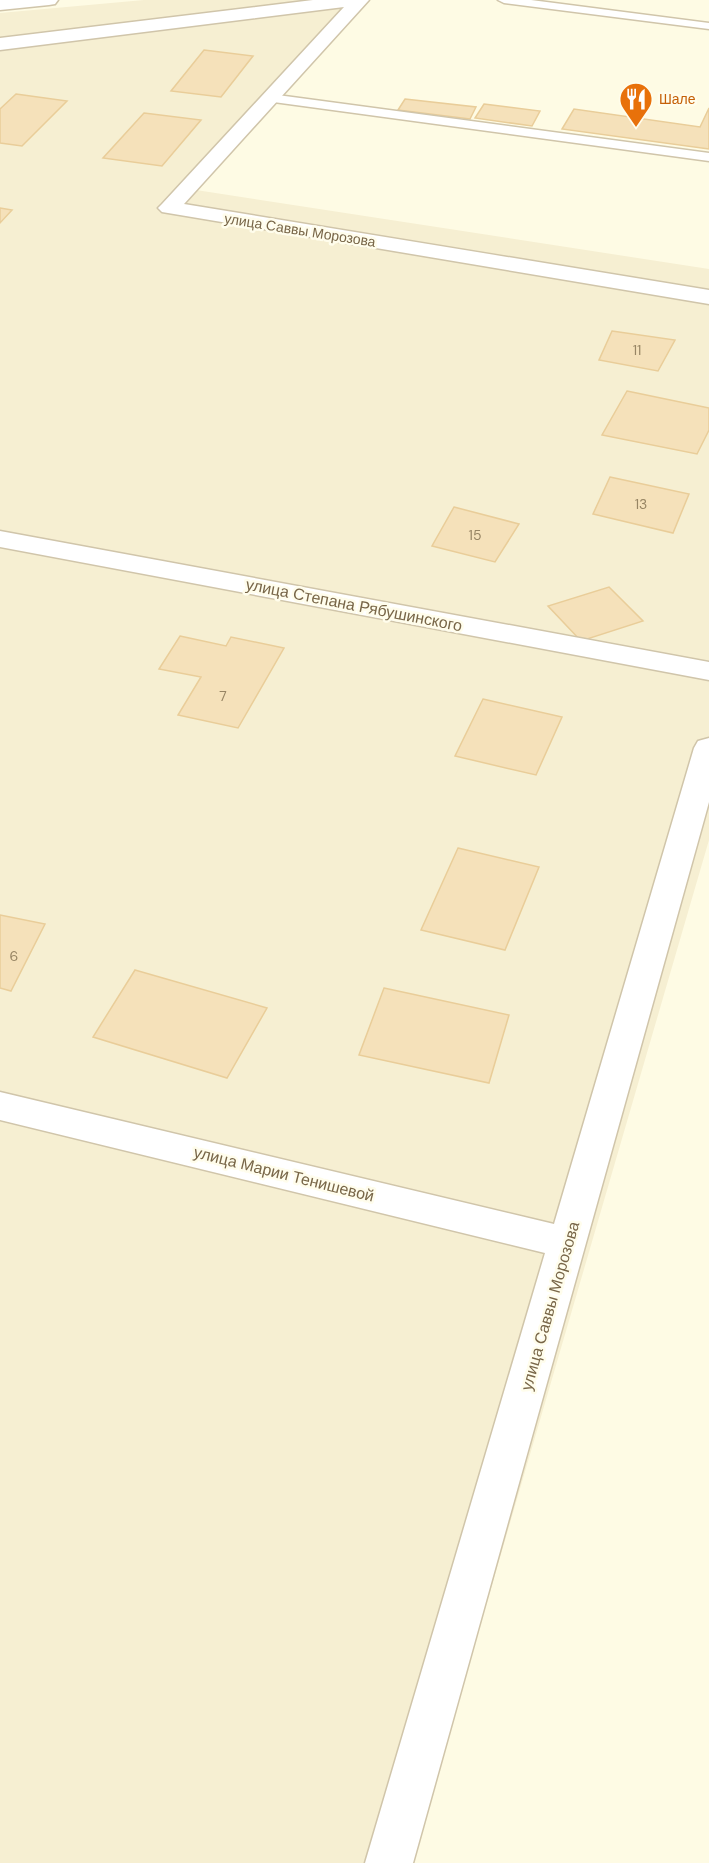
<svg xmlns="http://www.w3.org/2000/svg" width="709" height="1863" font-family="'DM Sans',sans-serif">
<rect width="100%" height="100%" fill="#fefbe4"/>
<path fill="#f6efd2" d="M144,0h225l-173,190 513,79v571l-298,1023h-411v-1850z"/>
<g fill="#f5e1ba" stroke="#e9cd99" stroke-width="1.5">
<path d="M204,50l49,6 -32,41 -50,-6z"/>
<path d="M16,94l51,7 -45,45 -22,-3v-34z"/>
<path d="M405,99l71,8 -6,12 -72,-9z"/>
<path d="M484,104l56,7 -8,15 -57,-8z"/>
<path d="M709,108v41l-147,-20 12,-20 126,18z"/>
<path d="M144,113l57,7 -39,46 -59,-8z"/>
<path d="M0,208l12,2 -12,13z"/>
<path d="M612,331l63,9 -17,31 -59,-11z"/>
<path d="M627,391l82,17v22l-12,24 -95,-19z"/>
<path d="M610,477l79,17 -16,39 -80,-19z"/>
<path d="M454,507l65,17 -24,38 -63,-16z"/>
<path d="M609,587l34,34 -62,20 -33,-35z"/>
<path d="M180,636l46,10 5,-9 53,11 -46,80 -60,-13 23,-38 -42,-8z"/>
<path d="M483,699l79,18 -26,58 -81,-19z"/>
<path d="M458,848l81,19 -34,83 -84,-20z"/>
<path d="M0,915l45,9 -34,67 -11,-3z"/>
<path d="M135,970l132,38 -40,70 -134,-41z"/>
<path d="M384,988l125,27 -20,68 -130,-28z"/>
</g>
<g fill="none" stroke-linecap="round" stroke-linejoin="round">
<defs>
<g id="service">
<path d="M498,0h33l178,23v6l-205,-26z"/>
<path d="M270,94l439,59v8l-443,-60 -2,-3 2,-3z"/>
</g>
<g id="minor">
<path d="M0,0h58l-3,4 -6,1 -49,5z"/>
<path d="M313,0h56l-185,204 525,86v14l-547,-92 -4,-4 4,-4 182,-197 -344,43v-12z"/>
<path d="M0,531l709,131v18l-709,-133z"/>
<path d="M709,738v64l-296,1061h-48l180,-610 -545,-133v-28l554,132 140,-476 4,-7z"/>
</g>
</defs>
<use href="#service" stroke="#d0c5aa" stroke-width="3"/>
<use href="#minor" stroke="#d0c5aa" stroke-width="3"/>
<use href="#service" fill="#fff" fill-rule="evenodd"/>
<use href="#minor" fill="#fff" fill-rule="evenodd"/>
</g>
<defs>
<symbol id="restaurant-pin" viewBox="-11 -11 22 30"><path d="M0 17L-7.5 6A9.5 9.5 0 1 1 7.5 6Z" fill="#e8710a" stroke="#fffdec"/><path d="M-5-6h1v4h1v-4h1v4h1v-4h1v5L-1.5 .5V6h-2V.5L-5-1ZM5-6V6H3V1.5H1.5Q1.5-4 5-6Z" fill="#fff"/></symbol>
</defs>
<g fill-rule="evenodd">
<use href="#restaurant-pin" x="617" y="80" width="38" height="52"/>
</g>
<g text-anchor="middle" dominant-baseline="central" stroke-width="5" stroke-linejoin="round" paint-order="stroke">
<g font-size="14" fill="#c56008" stroke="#fffdec" text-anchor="start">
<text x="659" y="99">Шале</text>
</g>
<g font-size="14" fill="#786648" stroke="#fffdec">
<text transform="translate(300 230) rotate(9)">улица Саввы Морозова</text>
</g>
<g font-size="14" fill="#978564">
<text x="637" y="350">11</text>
<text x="641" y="504">13</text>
<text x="475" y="535">15</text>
<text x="223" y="696">7</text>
<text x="14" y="956">6</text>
</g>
<g font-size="16" fill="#786648" stroke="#fffdec">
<text transform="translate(354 605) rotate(11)">улица Степана Рябушинского</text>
<text transform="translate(284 1174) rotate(14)">улица Марии Тенишевой</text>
<text transform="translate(550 1306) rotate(-74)">улица Саввы Морозова</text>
</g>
</g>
</svg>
